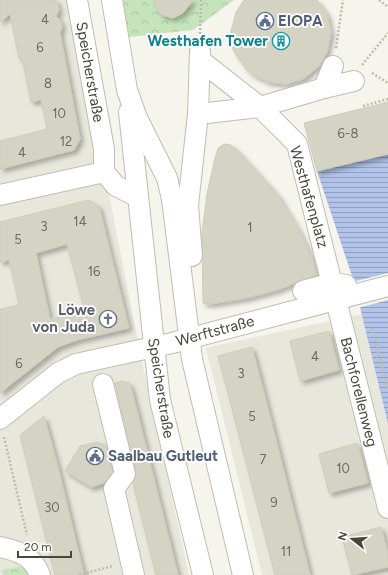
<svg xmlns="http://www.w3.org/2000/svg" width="388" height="575" font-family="Figtree,sans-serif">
<defs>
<pattern id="forest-crowns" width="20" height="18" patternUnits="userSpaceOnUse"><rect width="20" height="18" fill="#c6e4bb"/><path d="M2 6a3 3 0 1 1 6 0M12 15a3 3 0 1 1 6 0" fill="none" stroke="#acc5a2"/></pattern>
<pattern id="water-rules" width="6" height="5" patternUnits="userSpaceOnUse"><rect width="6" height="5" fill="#b1c3e9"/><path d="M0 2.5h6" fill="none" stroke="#92a0be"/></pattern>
<filter id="shadow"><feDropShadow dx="3.5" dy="3.5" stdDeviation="2" flood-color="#0004"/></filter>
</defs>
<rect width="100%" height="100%" fill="#f5f4ed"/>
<g fill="#e8e7dc">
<path d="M0,0h71l71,362 47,213h-189z"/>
<path d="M362,314l26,110v151h-126l-56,-227z"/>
</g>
<g fill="url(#forest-crowns)">
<path d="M123,0h111l-41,30 -64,7z"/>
<path d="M28,565l2,10h-27l-1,-5z"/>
</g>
<path fill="url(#water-rules)" d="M388,154v270l-34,-142 -37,-111z"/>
<path fill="#f5f4ed" d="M388,273v27l-30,8 -6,-26z"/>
<g fill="#d5d3c4" stroke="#cfccb8" fill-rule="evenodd" filter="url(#shadow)">
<path d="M0,0h56l3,10 -3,6 4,4 2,7 -2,6 20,106 -6,11 -74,19v-28l47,-12 -6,-29 -10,2 -9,-44 -3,1 -9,-45 -10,8z"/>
<path d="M153,0h40l-10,13 -10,5 -11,-3 -4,-4z"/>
<path d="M244,0h73l10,14 4,19 -4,19 -8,14 -16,13 -17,5 -18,-2 -15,-7 -7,-6 -13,-19 -2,-19 5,-19z"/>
<path d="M388,102v52l-71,17 -13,-48z"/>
<path d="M224,144l7,1 10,9 37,41 22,37 11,24 5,19 -39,15 -30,8 -37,6 -7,-1 -1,-70 5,-39 8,-36 3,-10z"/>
<path d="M89,200l10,7 30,121 -52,12 -19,7 -58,46v-84l19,-4 -10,-45 -9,2v-40zM67,244l18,68 -35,7 -14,-66z"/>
<path d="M329,331l10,39 -39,11 -10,-40z"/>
<path d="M252,347l19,73 39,155h-35l-46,-178 -11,-41z"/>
<path d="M122,381l7,2 3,8 46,184h-22l-23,-92 3,-6v-6l-21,-88z"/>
<path d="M44,416l14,51 26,108h-29l-35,-140z"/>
<path d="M98,442l8,4 7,26 -9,11 -13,4 -26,-16 15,-25z"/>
<path d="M357,443l11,40 -39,10 -10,-39z"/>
<path d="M381,527l7,27v13l-36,8 -10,-38z"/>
</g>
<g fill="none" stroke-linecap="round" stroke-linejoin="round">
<defs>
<g id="minor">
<path d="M77,0l27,149v23l12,14 22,11"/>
<path d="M112,0l15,90 10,28 30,60 5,21 20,160 51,216"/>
<path d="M200,60l60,47 37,37 91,364"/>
<path d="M324,88l30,-7"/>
<path d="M129,112l31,288 43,175"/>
<path d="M198,114l62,-7 64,-19 9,-22"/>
<path d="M0,195l104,-23"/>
<path d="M192,256l-4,-51 10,-91 2,-63"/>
<path d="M303,291l30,-8 13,2"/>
<path d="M103,384l22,90 -11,15 20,86"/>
<path d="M0,419l58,-46 18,-9 96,-21 216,-57"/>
<path d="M0,547c19,4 33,9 40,28"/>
</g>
</defs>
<use href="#minor" stroke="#bfbeb0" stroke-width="22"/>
<g stroke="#bfbda3" stroke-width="2.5" stroke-dasharray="2 2" stroke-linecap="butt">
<path d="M379,0l9,7"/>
<path d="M200,34l1,-34"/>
<path d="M336,48l7,-48"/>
<path d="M362,65l26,-32"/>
<path d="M372,73l16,10"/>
<path d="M363,106l25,-7"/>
<path d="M372,328l16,62"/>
<path d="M4,437l23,98"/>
<path d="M79,575l34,-9"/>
</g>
<use href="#minor" stroke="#fff" stroke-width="20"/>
</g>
<defs>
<symbol id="civic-ring" viewBox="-11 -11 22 22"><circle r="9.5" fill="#fff" stroke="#5c6f8a" stroke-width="1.5"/><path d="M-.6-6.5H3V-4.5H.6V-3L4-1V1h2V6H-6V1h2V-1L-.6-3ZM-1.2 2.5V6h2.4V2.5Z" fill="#5c6f8a"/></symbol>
<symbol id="building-ring" viewBox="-11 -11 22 22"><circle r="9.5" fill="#fff" stroke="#0f9aa8" stroke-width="1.5"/><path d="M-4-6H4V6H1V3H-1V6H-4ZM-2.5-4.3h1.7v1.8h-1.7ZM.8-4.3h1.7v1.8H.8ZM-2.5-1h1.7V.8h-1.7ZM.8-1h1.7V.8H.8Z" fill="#0f9aa8"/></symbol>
<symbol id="church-ring" viewBox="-11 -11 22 22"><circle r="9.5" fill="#fff" stroke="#6b7280" stroke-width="1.5"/><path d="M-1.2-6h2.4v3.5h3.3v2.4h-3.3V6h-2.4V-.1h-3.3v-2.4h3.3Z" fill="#6b7280"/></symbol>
</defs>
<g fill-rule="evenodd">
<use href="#civic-ring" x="255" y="11" width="20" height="20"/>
<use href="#building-ring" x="271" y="31" width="20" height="20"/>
<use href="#church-ring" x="98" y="309" width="20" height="20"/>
<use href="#civic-ring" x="85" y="446" width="20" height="20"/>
</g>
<g text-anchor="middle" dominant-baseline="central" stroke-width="3.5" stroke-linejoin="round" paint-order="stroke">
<g font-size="13" fill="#6c6a5d">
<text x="45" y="19">4</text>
<text x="40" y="47">6</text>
<text x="48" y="83">8</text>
<text x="59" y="113">10</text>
<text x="348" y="133">6-8</text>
<text x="66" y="141">12</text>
<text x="22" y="152">4</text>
<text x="80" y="221">14</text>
<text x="44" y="226">3</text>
<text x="250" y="227">1</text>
<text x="18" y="239">5</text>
<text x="94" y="271">16</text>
<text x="315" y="356">4</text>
<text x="19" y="363">6</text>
<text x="241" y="373">3</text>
<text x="252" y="416">5</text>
<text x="263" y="459">7</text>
<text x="343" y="468">10</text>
<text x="274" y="502">9</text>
<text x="52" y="507">30</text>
<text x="286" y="551">11</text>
</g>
<g font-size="15" font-weight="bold" fill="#4e5e75" stroke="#fff" text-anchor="start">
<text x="278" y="21">EIOPA</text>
<text x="108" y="456">Saalbau Gutleut</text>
</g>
<g font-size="15" font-weight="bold" fill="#0d838f" stroke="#fff" text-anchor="end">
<text x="268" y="41">Westhafen Tower</text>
</g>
<g font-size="15" fill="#49473b" stroke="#fff">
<text transform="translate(90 72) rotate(80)">Speicherstraße</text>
<text transform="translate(309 197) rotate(74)">Westhafenplatz</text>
<text transform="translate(215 331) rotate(-15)">Werftstraße</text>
<text transform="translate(161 388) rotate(81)">Speicherstraße</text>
<text transform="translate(359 392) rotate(76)">Bachforellenweg</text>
</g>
<g font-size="15" font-weight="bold" fill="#5b616d" stroke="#fff" text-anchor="end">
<text x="95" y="310">Löwe<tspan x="95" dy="17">von Juda</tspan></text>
</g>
</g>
<g transform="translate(352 539) rotate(287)" stroke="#ffffff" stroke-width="3" paint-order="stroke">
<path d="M0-3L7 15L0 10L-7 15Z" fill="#49473b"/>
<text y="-6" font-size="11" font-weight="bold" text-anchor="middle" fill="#49473b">N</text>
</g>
<path d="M18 551v6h53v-6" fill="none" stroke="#49473b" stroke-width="2"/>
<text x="24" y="551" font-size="12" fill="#49473b" stroke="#ffffff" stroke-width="3" paint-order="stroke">20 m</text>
</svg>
